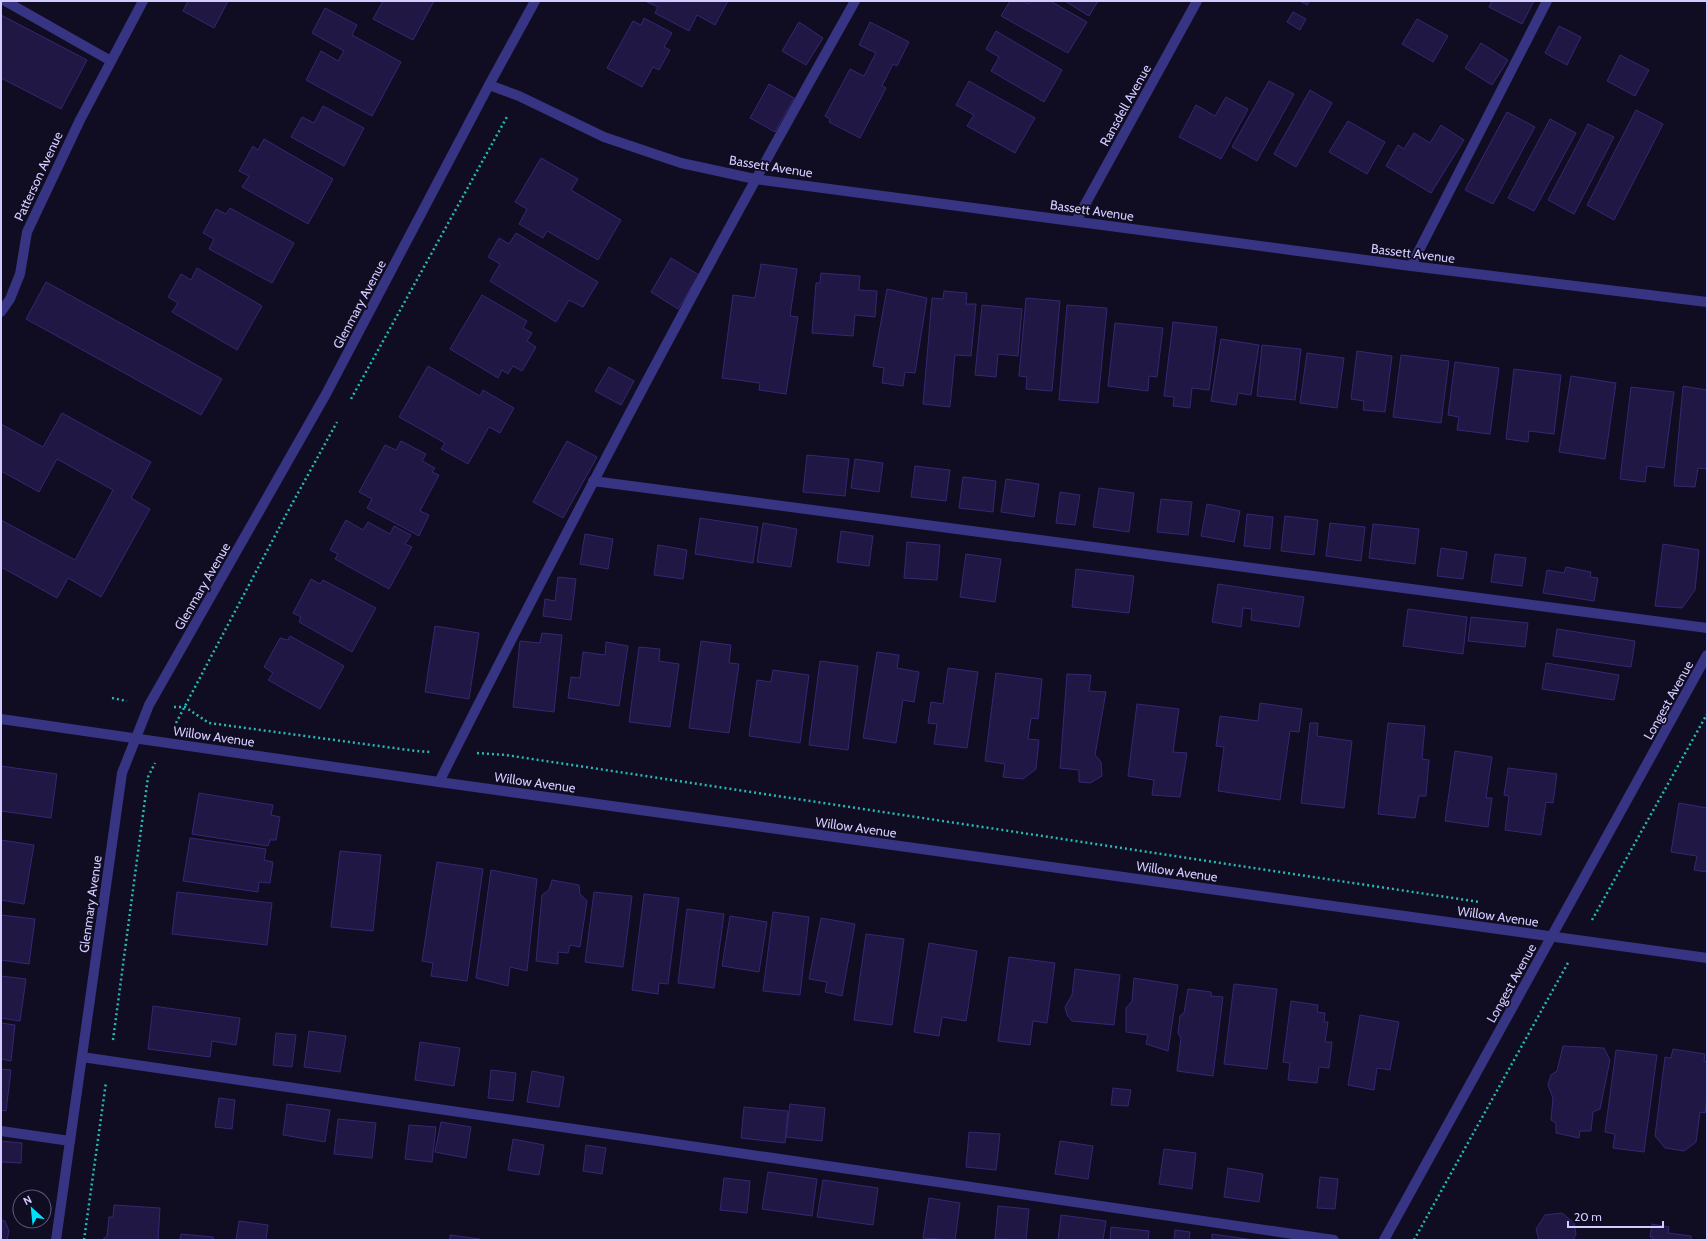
<svg xmlns="http://www.w3.org/2000/svg" width="1708" height="1241" font-family="Cabin,sans-serif">
<rect width="100%" height="100%" fill="#100c22"/>
<g fill="#201745" stroke="#362772">
<path d="M188,1h40l-14,27 -31,-17z"/>
<path d="M383,1h51l-21,39 -40,-21z"/>
<path d="M728,1l-13,24 -18,-10 -8,16 -34,-18 3,-6 -11,-5z"/>
<path d="M1010,1h13l6,3 2,-3h19l37,21 -19,31 -67,-37z"/>
<path d="M1065,1h33l-9,15z"/>
<path d="M1300,1h10l-3,4z"/>
<path d="M1492,1h42l-12,23 -33,-17z"/>
<path d="M325,8l32,17 -5,10 49,27 -29,54 -66,-36 15,-29 17,10 6,-10 -32,-18z"/>
<path d="M1293,12l13,7 -6,11 -13,-8z"/>
<path d="M1,15l86,45 -26,49 -60,-31z"/>
<path d="M644,18l28,15 -8,14 6,3 -11,20 -6,-3 -11,20 -35,-19 26,-47 8,4z"/>
<path d="M1417,19l31,17 -15,26 -31,-18z"/>
<path d="M799,22l24,16 -17,27 -24,-14z"/>
<path d="M870,22l39,20 -12,24 -4,-2 -11,22 4,2 -26,50 -31,-16 1,-3 -5,-3 25,-47 14,7 12,-23 -17,-8z"/>
<path d="M1559,26l22,11 -14,28 -22,-12z"/>
<path d="M996,31l66,39 -18,32 -53,-31 8,-14 -13,-8z"/>
<path d="M1481,43l27,17 -16,25 -27,-17z"/>
<path d="M1620,55l29,15 -14,26 -28,-15z"/>
<path d="M969,81l66,37 -20,35 -48,-27 7,-11 -18,-10z"/>
<path d="M1269,81l25,13 -37,67 -25,-14z"/>
<path d="M769,84l25,14 -19,34 -25,-14z"/>
<path d="M1310,90l22,13 -36,64 -22,-13z"/>
<path d="M1226,97l22,12 -27,50 -42,-22 17,-32 19,11z"/>
<path d="M323,106l41,22 -20,38 -53,-29 11,-20 12,6z"/>
<path d="M1636,110l27,14 -49,96 -27,-15z"/>
<path d="M1507,112l28,15 -42,77 -28,-14z"/>
<path d="M1550,119l26,14 -42,78 -26,-13z"/>
<path d="M1348,121l37,21 -18,32 -38,-22z"/>
<path d="M1588,124l26,13 -40,77 -26,-14z"/>
<path d="M1441,125l23,15 -33,53 -45,-27 12,-21 6,4 10,-16 16,10z"/>
<path d="M264,139l69,40 -25,45 -66,-37 7,-11 -10,-5 14,-25 5,4z"/>
<path d="M541,158l37,21 -7,11 50,30 -23,40 -51,-29 -4,7 -24,-14 8,-15 -12,-7z"/>
<path d="M230,208l64,35 -22,40 -63,-34 5,-10 -11,-6 13,-24 10,5z"/>
<path d="M516,233l82,49 -15,25 -14,-7 -13,22 -66,-41 10,-17 -12,-7 11,-19 10,6z"/>
<path d="M671,258l28,17 -21,34 -27,-17z"/>
<path d="M761,264l36,5 -7,47 8,1 -12,77 -27,-4 1,-7 -38,-5 11,-83 22,3z"/>
<path d="M197,268l65,38 -25,44 -65,-38 6,-9 -10,-6 13,-23 10,6z"/>
<path d="M821,273l39,3 -1,14 18,1 -2,26 -20,-2 -2,21 -41,-3 4,-50h4z"/>
<path d="M46,282l176,97 -21,36 -175,-96z"/>
<path d="M887,289l40,9 -12,75 -10,-1 -2,14 -21,-3 2,-15 -11,-2z"/>
<path d="M944,291l23,2 -1,11h10l-5,52 -16,-1 -5,52 -27,-3 9,-106 11,1z"/>
<path d="M482,295l45,26 -4,7 9,5 -5,8 9,6 -14,24 -9,-5 -5,8 -6,-4 -4,8 -48,-29z"/>
<path d="M1026,298l34,3 -8,90 -26,-2 1,-12 -8,-1z"/>
<path d="M982,305l40,4 -4,47 -20,-2 -2,23 -21,-2z"/>
<path d="M1067,305l40,3 -9,95 -39,-3z"/>
<path d="M1173,322l44,5 -8,63 -17,-2 -2,20 -17,-2 1,-9 -10,-1z"/>
<path d="M1115,323l48,5 -6,49 -8,-1 -1,15 -40,-5z"/>
<path d="M1221,339l38,6 -8,50 -13,-2 -2,12 -25,-4z"/>
<path d="M1262,345l39,4 -6,51 -38,-4z"/>
<path d="M1357,351l35,5 -7,56 -22,-2 1,-9 -13,-2z"/>
<path d="M1307,353l37,5 -7,50 -37,-5z"/>
<path d="M1401,355l48,6 -8,62 -48,-6z"/>
<path d="M1455,362l44,6 -9,66 -33,-4 2,-13 -11,-2z"/>
<path d="M428,366l52,30 3,-6 31,18 -14,25 -11,-6 -21,37 -27,-15 4,-6 -46,-26z"/>
<path d="M609,367l25,14 -13,24 -26,-14z"/>
<path d="M1514,369l47,6 -7,59 -25,-3 -1,11 -22,-3z"/>
<path d="M1571,376l45,7 -11,76 -46,-7z"/>
<path d="M1683,386l24,4v79l-9,-1 -3,19 -21,-1z"/>
<path d="M1631,387l43,5 -10,76 -17,-2 -2,16 -25,-3z"/>
<path d="M62,413l89,49 -20,36 19,11 -49,88 -33,-19 -11,20 -56,-31v-47l74,40 38,-70 -56,-31 -18,33 -38,-21v-47l42,23z"/>
<path d="M401,441l25,13 -4,7 13,7 -3,4 7,3 -19,36 9,4 -10,21 -52,-28 5,-9 -13,-7 26,-47 11,5z"/>
<path d="M567,441l30,16 -34,61 -30,-16z"/>
<path d="M807,455l42,4 -4,37 -42,-4z"/>
<path d="M855,459l28,4 -4,29 -28,-4z"/>
<path d="M915,466l35,4 -4,31 -35,-4z"/>
<path d="M963,477l33,4 -3,31 -34,-4z"/>
<path d="M1006,479l33,5 -5,33 -33,-5z"/>
<path d="M1099,488l35,5 -5,39 -36,-5z"/>
<path d="M1060,492l20,3 -5,30 -19,-2z"/>
<path d="M1161,499l31,3 -4,33 -31,-3z"/>
<path d="M1207,504l33,7 -6,31 -33,-6z"/>
<path d="M1247,514l26,3 -3,32 -26,-3z"/>
<path d="M1285,516l33,4 -4,35 -33,-4z"/>
<path d="M700,518l58,9 -5,36 -58,-9z"/>
<path d="M346,520l17,10 5,-8 22,12 4,-8 17,9 -6,9 7,3 -23,42 -54,-30 3,-5 -8,-4z"/>
<path d="M763,523l34,6 -6,38 -34,-5z"/>
<path d="M1330,523l35,4 -4,34 -35,-5z"/>
<path d="M1373,524l46,5 -4,35 -46,-6z"/>
<path d="M841,531l32,5 -4,30 -32,-4z"/>
<path d="M585,534l28,5 -5,30 -28,-5z"/>
<path d="M907,542l33,3 -3,35 -33,-2z"/>
<path d="M1663,544l36,6 -4,40 -13,18 -27,-2z"/>
<path d="M658,545l29,5 -4,29 -29,-4z"/>
<path d="M1441,548l26,4 -4,27 -26,-3z"/>
<path d="M966,554l35,5 -6,43 -35,-5z"/>
<path d="M1495,554l31,4 -4,28 -31,-4z"/>
<path d="M1566,567l25,5 -1,5 8,1 -4,23 -51,-8 4,-23 17,3z"/>
<path d="M1076,569l58,7 -5,37 -57,-6z"/>
<path d="M558,577l18,2 -5,41 -28,-4 2,-17 10,2z"/>
<path d="M311,579l9,5 3,-4 53,28 -24,44 -53,-30 2,-5 -8,-4z"/>
<path d="M1218,584l86,13 -5,30 -48,-7 1,-11 -9,-1 -2,19 -29,-5z"/>
<path d="M1408,609l59,8 -4,37 -60,-8z"/>
<path d="M1471,617l57,6 -3,24 -57,-6z"/>
<path d="M435,626l44,7 -10,66 -44,-7z"/>
<path d="M1557,629l78,12 -4,26 -78,-11z"/>
<path d="M542,633l20,2 -8,77 -41,-5 7,-66 20,2z"/>
<path d="M290,636l54,30 -24,43 -52,-29 5,-7 -9,-6 16,-29 8,2z"/>
<path d="M701,641l30,4 -2,18 10,1 -10,69 -40,-5z"/>
<path d="M606,642l22,4 -9,60 -51,-8 3,-21 9,1 3,-26 22,3z"/>
<path d="M639,647l21,2 -1,12 20,3 -9,63 -41,-5z"/>
<path d="M877,652l22,3 -2,13 22,4 -5,30 -11,-2 -7,43 -33,-5z"/>
<path d="M820,661l38,5 -10,84 -39,-5z"/>
<path d="M1546,663l73,12 -5,25 -72,-11z"/>
<path d="M948,668l30,4 -11,76 -33,-4 3,-20 -9,-1 3,-21 12,2z"/>
<path d="M773,670l36,5 -9,68 -51,-7 8,-56 14,2z"/>
<path d="M996,673l46,6 -4,40 -7,-1 -3,21 11,1 -3,29 -13,10 -20,-2 2,-13 -20,-3z"/>
<path d="M1067,674l24,1 -2,16 17,1 -11,63 6,7 1,14 -12,7 -11,-1v-12l-19,-2z"/>
<path d="M1260,703l42,6 -3,23 -9,-1 -10,69 -62,-9 6,-44 -8,-1 4,-30 38,5z"/>
<path d="M1137,704l42,5 -6,43 14,1 -7,44 -28,-2 2,-15 -26,-4z"/>
<path d="M1310,723h8l-1,13 35,5 -8,67 -43,-5z"/>
<path d="M1388,723l37,3 -3,33 7,1 -3,36h-7l-4,22 -37,-4z"/>
<path d="M1455,751l37,6 -6,41h6l-4,29 -43,-6z"/>
<path d="M1,766l56,8 -6,44 -50,-7z"/>
<path d="M1508,768l49,6 -4,29 -7,-1 -5,33 -36,-5 4,-34 -5,-1z"/>
<path d="M199,793l74,12 -2,10 9,2 -4,23h-6l-2,6 -76,-12z"/>
<path d="M1679,803l28,5v64l-13,-2 3,-14 -26,-4z"/>
<path d="M190,838l76,11 -2,11 9,2 -3,21 -11,-1 -1,10 -75,-11z"/>
<path d="M1,840l33,5 -10,59 -23,-4z"/>
<path d="M340,851l41,4 -8,76 -42,-4z"/>
<path d="M437,862l46,7 -16,112 -36,-5 2,-13 -11,-2z"/>
<path d="M491,870l46,9 -10,92 -17,-4 -2,19 -32,-8z"/>
<path d="M552,880l27,5 1,9 7,7 -7,46 -10,-2 -2,8 -10,-1v12l-22,-3 6,-66 7,-5z"/>
<path d="M177,892l95,11 -5,42 -95,-11z"/>
<path d="M594,892l38,4 -9,71 -38,-5z"/>
<path d="M644,894l35,4 -11,86 -9,-1 -1,11 -26,-4z"/>
<path d="M687,909l37,5 -10,74 -36,-5z"/>
<path d="M773,912l36,5 -9,78 -37,-4z"/>
<path d="M1,915l34,4 -6,45 -28,-4z"/>
<path d="M730,916l37,6 -8,50 -37,-6z"/>
<path d="M821,918l34,6 -13,72 -17,-4 2,-10 -18,-3z"/>
<path d="M866,934l38,5 -12,86 -38,-5z"/>
<path d="M929,943l48,8 -11,70 -24,-4 -3,19 -25,-4z"/>
<path d="M1009,957l46,6 -8,60 -14,-2 -3,24 -32,-4z"/>
<path d="M1075,969l45,6 -6,50 -42,-4 -5,-6 -2,-8 7,-12z"/>
<path d="M1,976l25,3 -6,42 -19,-3z"/>
<path d="M1134,978l44,7 -10,66 -22,-7 2,-9 -22,-3v-24l6,-7z"/>
<path d="M1234,984l43,5 -10,80 -43,-5z"/>
<path d="M1188,989l23,3v4l12,1 -10,79 -36,-5 4,-33 -3,-5 2,-17 4,-3z"/>
<path d="M1291,1001l27,4 -1,7 8,1 -1,9h4l-3,20h7l-3,26 -10,-1 -2,16 -29,-3 2,-17 -7,-1z"/>
<path d="M153,1006l87,12 -4,27 -24,-4 -2,16 -62,-8z"/>
<path d="M1360,1015l39,7 -9,48 -13,-2 -3,22 -26,-5z"/>
<path d="M1,1023l14,2 -4,36 -10,-2z"/>
<path d="M309,1031l37,5 -6,36 -36,-5z"/>
<path d="M276,1033l20,2 -4,32 -19,-2z"/>
<path d="M420,1042l40,6 -6,38 -39,-6z"/>
<path d="M1563,1046l41,2 6,12 -10,49 -7,3 -2,19h-11l-1,7 -23,-5v-10l-5,-3 2,-22 -5,-13 3,-10 6,-4z"/>
<path d="M1673,1049l32,5 -1,7 3,1v34l-2,17 -5,-1 -4,30 -12,9 -19,-3 -10,-12 10,-79 6,1z"/>
<path d="M1616,1050l41,5 -13,97 -31,-4 2,-14 -10,-2z"/>
<path d="M1,1069l10,1 -5,41 -5,-1z"/>
<path d="M491,1070l25,3 -3,28 -25,-3z"/>
<path d="M532,1071l32,6 -5,30 -32,-5z"/>
<path d="M1113,1088l18,2 -3,16 -17,-1z"/>
<path d="M219,1098l16,2 -3,29 -17,-2z"/>
<path d="M287,1104l43,6 -5,32 -42,-7z"/>
<path d="M790,1104l35,4 -3,33 -36,-4z"/>
<path d="M744,1107l44,4 -3,32 -44,-5z"/>
<path d="M338,1119l38,4 -4,35 -38,-4z"/>
<path d="M441,1122l30,5 -5,31 -31,-6z"/>
<path d="M409,1125l27,2 -4,35 -27,-3z"/>
<path d="M969,1132l31,2 -4,36 -30,-3z"/>
<path d="M513,1139l31,6 -5,30 -31,-5z"/>
<path d="M1,1141l21,2 -1,20 -20,-1z"/>
<path d="M1060,1141l33,5 -5,33 -33,-5z"/>
<path d="M586,1145l20,3 -4,26 -19,-3z"/>
<path d="M1164,1149l32,4 -4,36 -33,-5z"/>
<path d="M1228,1168l35,6 -4,28 -35,-5z"/>
<path d="M768,1172l49,7 -5,37 -50,-7z"/>
<path d="M1320,1177l18,2 -3,30 -18,-1z"/>
<path d="M724,1178l26,3 -3,32 -27,-3z"/>
<path d="M823,1180l55,8 -5,37 -56,-8z"/>
<path d="M929,1198l31,5 -5,37 -32,-2z"/>
<path d="M114,1205l46,3 -2,32h-56l5,-4 2,-19h4z"/>
<path d="M998,1206l31,3 -3,31 -31,-1z"/>
<path d="M1562,1213l12,10 2,11 -3,6h-34l-3,-11 9,-14z"/>
<path d="M1061,1215l45,6 -3,19h-45z"/>
<path d="M1,1220l4,1 4,10 -2,9h-6z"/>
<path d="M239,1221l29,4 -2,15h-30z"/>
<path d="M1652,1224l17,3 -1,6 23,3v4h-39l1,-3h-3z"/>
<path d="M1111,1227l38,4 -1,9h-38z"/>
<path d="M1175,1230l15,2 -1,8h-15z"/>
<path d="M181,1234l32,3v3h-33z"/>
<path d="M1212,1234l42,6h-42z"/>
<path d="M450,1235l30,4v1h-30z"/>
</g>
<g fill="none" stroke-linecap="round" stroke-linejoin="round">
<g stroke="#26bab1" stroke-width="2.5" stroke-dasharray="2 3" stroke-linecap="butt">
<path d="M351,399l157,-284"/>
<path d="M112,698l15,3"/>
<path d="M174,707h11l24,16 207,28 14,1"/>
<path d="M176,723l111,-210 50,-91"/>
<path d="M477,753l29,2 973,147"/>
<path d="M1592,920l115,-206"/>
<path d="M113,1040l35,-263 7,-14"/>
<path d="M84,1240l22,-158"/>
<path d="M1414,1240l155,-279"/>
</g>
<g stroke="#373484" stroke-width="10">
<path d="M5,1l106,60"/>
<path d="M80,120l63,-119"/>
<path d="M1411,266l136,-265"/>
<path d="M593,481l1114,147"/>
<path d="M439,782c133,-264 271,-524 416,-781"/>
<path d="M82,1057l1252,183"/>
<path d="M1,1131l69,10"/>
</g>
<g stroke="#373484" stroke-width="10">
<path d="M489,85l30,11 85,41 77,26 74,16 656,87 296,36"/>
<path d="M1076,221l121,-220"/>
<path d="M1,312l9,-13 10,-25 7,-42 53,-112"/>
<path d="M1,719l438,63 1268,176"/>
<path d="M56,1240l66,-467 27,-68 177,-311 163,-309 46,-84"/>
<path d="M1384,1240l323,-585"/>
</g>
</g>
<g text-anchor="middle" dominant-baseline="central" stroke-width="3.5" stroke-linejoin="round" paint-order="stroke">
<g font-size="13" fill="#d3cdff" stroke="#100c22">
<text transform="translate(1125 105) rotate(-61)">Ransdell Avenue</text>
<text transform="translate(771 166) rotate(9)">Bassett Avenue</text>
<text transform="translate(38 176) rotate(-65)">Patterson Avenue</text>
<text transform="translate(1092 210) rotate(8)">Bassett Avenue</text>
<text transform="translate(1413 253) rotate(7)">Bassett Avenue</text>
<text transform="translate(359 304) rotate(-62)">Glenmary Avenue</text>
<text transform="translate(202 586) rotate(-60)">Glenmary Avenue</text>
<text transform="translate(1668 700) rotate(-61)">Longest Avenue</text>
<text transform="translate(214 736) rotate(8)">Willow Avenue</text>
<text transform="translate(535 782) rotate(8)">Willow Avenue</text>
<text transform="translate(856 827) rotate(8)">Willow Avenue</text>
<text transform="translate(1177 871) rotate(8)">Willow Avenue</text>
<text transform="translate(90 904) rotate(-82)">Glenmary Avenue</text>
<text transform="translate(1498 916) rotate(8)">Willow Avenue</text>
<text transform="translate(1511 983) rotate(-61)">Longest Avenue</text>
</g>
</g>
<rect width="1708" height="1241" fill="none" stroke="#d3cdff" stroke-width="4"/>
<g transform="translate(32 1209) rotate(333)"><circle r="19" fill="#100c22" stroke="#5e597a"/>
<path d="M0-3L7 15L0 10L-7 15Z" fill="#00e0f8"/>
<text y="-6" font-size="11" font-weight="bold" text-anchor="middle" fill="#d3cdff">N</text>
</g>
<path d="M1568 1221v6h95v-6" fill="none" stroke="#d3cdff" stroke-width="2"/>
<text x="1574" y="1221" font-size="12" fill="#d3cdff" stroke="#100c22" stroke-width="3" paint-order="stroke">20 m</text>
</svg>
